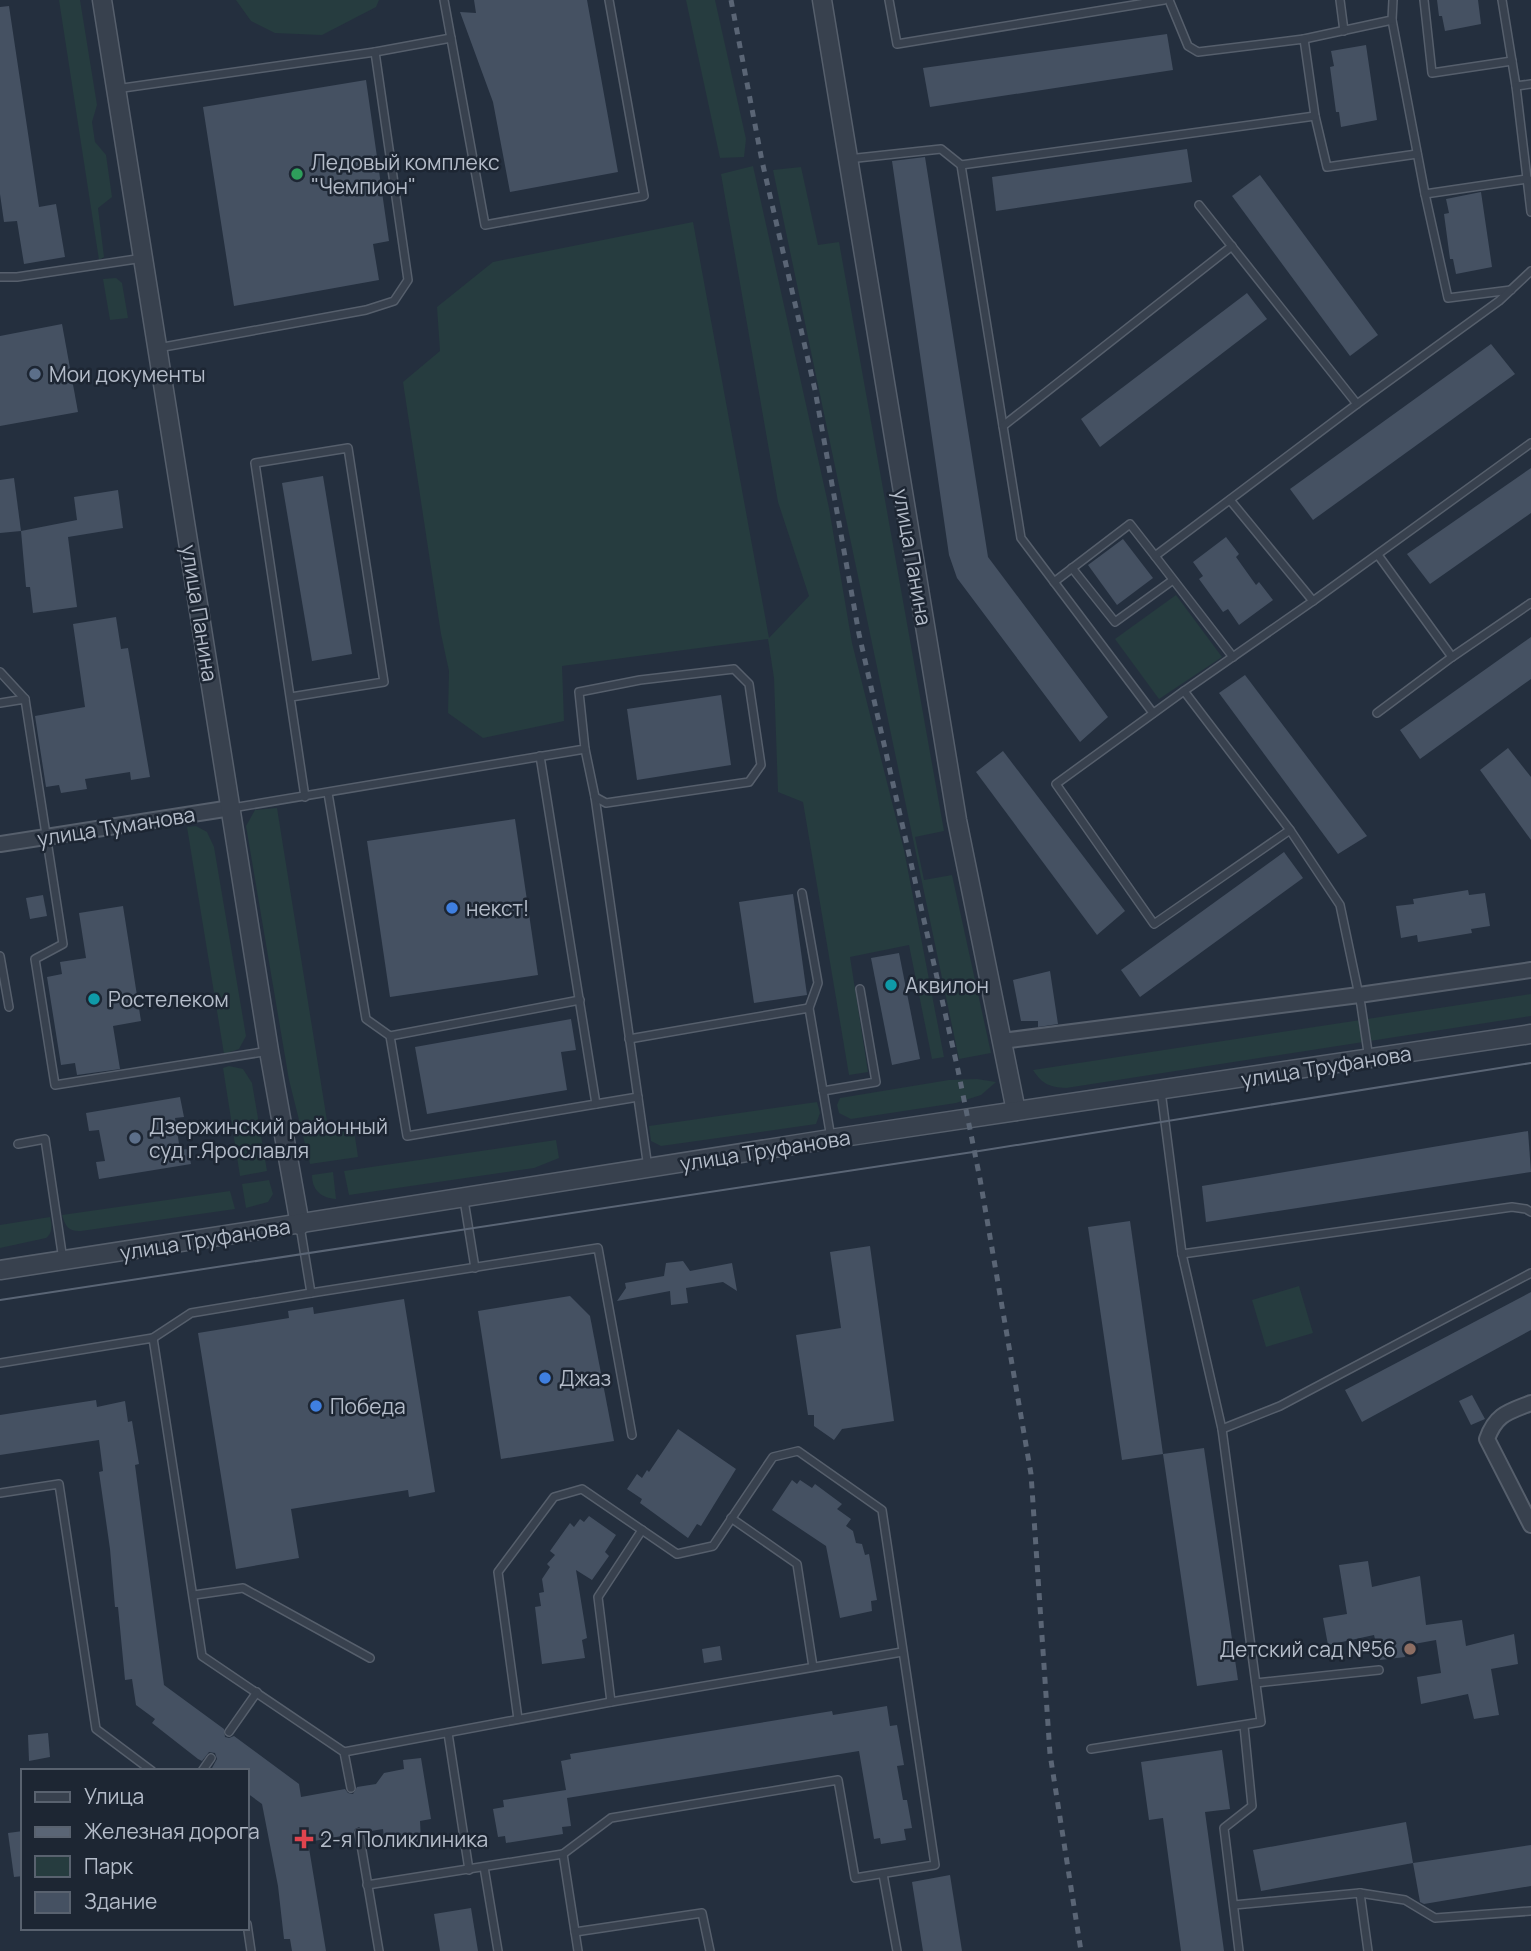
<svg xmlns="http://www.w3.org/2000/svg" width="1531" height="1951" font-family="Manrope,sans-serif">
<rect width="100%" height="100%" fill="#242f3e"/>
<g fill="#263c3f">
<path d="M59,0h21l17,105 -5,17 3,20 11,13 6,42 -14,11 6,49 -5,3z"/>
<path d="M236,0h143l-3,7 -54,28 -47,-2 -24,-12z"/>
<path d="M686,0h29l31,139 -2,18 -24,1z"/>
<path d="M753,166l76,342 23,135 52,207 40,207 -12,2 -23,-114 -59,12 18,115 -19,3 -46,-273 -25,-10 -4,-114 -6,-39 -206,27 2,55 -81,17 -35,-25 1,-42 -8,-37 -38,-252 37,-31 -3,-44 56,-45 200,-40 76,416 40,-42 -31,-94 -57,-328z"/>
<path d="M801,167l17,78 21,-3 105,589 -29,6 9,43 28,-5 39,178 -32,6 -186,-889z"/>
<path d="M116,278l6,5 6,35 -18,2 -7,-41z"/>
<path d="M1176,595l46,62 -63,42 -44,-60z"/>
<path d="M277,808l51,319 26,3 4,27 -48,7 -21,-84 -43,-254 9,-16z"/>
<path d="M196,826l11,6 7,15 32,189 -7,13 -15,5 -37,-227z"/>
<path d="M1531,994v22l-465,72c-17,-1 -24,-4 -33,-18z"/>
<path d="M229,1066l14,3 9,14 15,88 -27,5 -17,-108z"/>
<path d="M977,1079l19,3 -15,13 -25,8 -105,16 -12,-6 -2,-8 3,-7 109,-18z"/>
<path d="M817,1102l3,11 -4,11 -155,22 -10,-5 -2,-15z"/>
<path d="M556,1140l3,18 -25,10 -185,27 -5,-24z"/>
<path d="M333,1172l3,27c-15,-1 -24,-9 -24,-24z"/>
<path d="M269,1180l4,14 -5,8 -22,6 -4,-24z"/>
<path d="M230,1191l5,18 -154,22c-12,1 -16,-5 -19,-16z"/>
<path d="M50,1217c2,7 3,16 -4,21l-46,10v-23z"/>
<path d="M1299,1286l14,47 -47,14 -14,-47z"/>
</g>
<g fill="#455162">
<path d="M474,0h113l31,172 -108,20 -17,-90 -33,-90 16,1z"/>
<path d="M1437,0h41l3,24 -36,7 -3,-15h-3z"/>
<path d="M9,6l30,201 17,-3 9,53 -41,7 -7,-43 -13,1 -4,-28v-187z"/>
<path d="M1167,34l6,36 -243,37 -7,-39z"/>
<path d="M1366,45l11,75 -36,7 -2,-15h-3l-6,-45 4,-1 -3,-15z"/>
<path d="M366,80l23,161 -16,3 6,36 -145,26 -31,-199z"/>
<path d="M1187,149l5,33 -196,29 -4,-34z"/>
<path d="M925,157l63,400 120,160 -28,25 -123,-164 -8,-23 -57,-394z"/>
<path d="M1260,175l118,160 -28,21 -118,-160z"/>
<path d="M1481,192l11,75 -36,7 -3,-15h-3l-6,-45 5,-1 -3,-14z"/>
<path d="M1247,293l20,26 -167,128 -19,-28z"/>
<path d="M62,324l16,88 -78,14v-90z"/>
<path d="M1491,344l24,30 -202,146 -23,-31z"/>
<path d="M1531,468v45l-101,71 -23,-30z"/>
<path d="M323,476l29,178 -40,7 -30,-178z"/>
<path d="M14,478l7,53 -21,2v-53z"/>
<path d="M118,490l5,38 -55,9 9,70 -44,6 -3,-26h-4l-5,-56 56,-11 -3,-23z"/>
<path d="M1226,537l13,17 -3,3 20,28 3,-3 14,18 -34,25 -11,-16 -5,3 -24,-33 4,-3 -10,-14z"/>
<path d="M1123,539l30,39 -36,27 -29,-40z"/>
<path d="M116,617l5,32 7,-1 22,129 -19,3 -1,-8 -45,7 2,10 -26,4 -2,-8 -13,2 -11,-71 50,-9 -12,-83z"/>
<path d="M1531,637v42l-111,80 -20,-29z"/>
<path d="M1245,675l122,161 -29,18 -119,-161z"/>
<path d="M721,695l10,70 -94,15 -10,-71z"/>
<path d="M1508,748l23,29v63l-51,-70z"/>
<path d="M1003,751l122,160 -28,24 -121,-163z"/>
<path d="M515,819l23,156 -148,22 -23,-156z"/>
<path d="M1284,852l19,26 -163,119 -19,-27z"/>
<path d="M1468,890l1,5 16,-2 5,33 -19,3 1,4 -54,9 -1,-7 -16,3 -5,-32 18,-2 -1,-5z"/>
<path d="M793,894l14,101 -53,8 -15,-101z"/>
<path d="M43,895l4,21 -17,3 -4,-21z"/>
<path d="M123,906l18,115 -28,5 7,43 -43,6 -2,-12 -14,2 -14,-88 15,-3 -2,-12 26,-4 -7,-45z"/>
<path d="M899,953l21,106 -28,6 -21,-107z"/>
<path d="M1050,971l8,53 -20,3v-6h-17l-8,-41z"/>
<path d="M571,1019l5,31 -15,2 6,38 -140,24 -12,-67z"/>
<path d="M180,1097l4,20 -9,1 5,32 8,-1 3,15 -92,15 -3,-17 9,-1 -6,-31 -10,1 -3,-18z"/>
<path d="M1528,1131l3,41 -325,50 -4,-36z"/>
<path d="M1130,1221l33,233 -41,6 -34,-233z"/>
<path d="M870,1246l24,175 -52,8 -8,11 -20,-14v-11h-6l-12,-80 45,-7 -11,-76z"/>
<path d="M683,1261l7,10 42,-8 5,28 -14,-9 -37,6 2,15 -17,2 -1,-14 -53,10 9,-13 -1,-5 39,-7 2,-13z"/>
<path d="M1531,1292v38l-169,92 -17,-32z"/>
<path d="M570,1296l20,20 24,125 -113,18 -23,-148z"/>
<path d="M404,1299l31,193 -26,5 -1,-7 -117,19 8,49 -63,11 -38,-236 91,-15 -1,-7 25,-4 1,7z"/>
<path d="M1472,1395l13,24 -14,6 -12,-24z"/>
<path d="M96,1400l1,7 28,-6 3,21 4,-1 7,43 -4,1 29,220 60,44 1,8 4,1 5,-2 65,48 2,13 44,-8 3,4 5,1 4,-7 19,-3 8,-11 20,-4 -1,-9 18,-2 10,61 -11,2 1,20 -36,6 -2,-18 -18,3 -6,-5 -4,2 -2,5 -45,8 18,109h-34l-2,-12h-6l-6,-53 -16,-82 -15,-11v-22h-31l-4,-3 5,-9 -2,-6 -6,-1 -7,9 -4,-2 -46,-36 3,-4 -19,-14 -4,-26 -7,1 -7,-73h-3l-5,-58 -11,-77 4,-1 -4,-31 -99,15v-40z"/>
<path d="M678,1429l58,40 -35,57 -4,-2 -9,14 -48,-35 2,-4 -15,-10 10,-15 5,4 5,-8 2,2z"/>
<path d="M1204,1448l34,232 -41,6 -34,-232z"/>
<path d="M792,1480l5,4 3,-4 12,8 3,-4 27,20 -5,5 14,10 -5,7 7,5 3,12 6,1 3,11 4,-1 8,46 -6,1 1,10 -32,7 -14,-72 -54,-36z"/>
<path d="M589,1516l27,19 -11,17 4,4 -17,24 -16,-10 11,68 -5,2 3,18 -43,6 -7,-57 6,-1 -2,-13 5,-1 -2,-13 8,-12 -3,-3 8,-9 -5,-4 20,-28 4,4 6,-8 4,3z"/>
<path d="M1368,1561l4,26 48,-11 6,49 36,-5 4,26 48,-12 4,30 -27,5 8,46 -25,4 -6,-25 -47,10 -4,-27 24,-4 -5,-33 -33,6 2,11 -25,3 -6,-25 -46,10 -5,-27 24,-4 -8,-49z"/>
<path d="M720,1646l2,14 -18,3 -2,-14z"/>
<path d="M887,1706l3,20 7,-1 7,40 -7,1 6,34h4l5,28 -8,1 2,11 -25,4 -1,-6 -6,1 -15,-88 -292,47 4,28 -9,1 1,7 -57,9 -1,-7 -7,1 -5,-28 11,-2 -1,-7 63,-10 -5,-29 10,-2 -1,-5 262,-43 1,4z"/>
<path d="M48,1733l2,24 -21,4 -1,-26z"/>
<path d="M1222,1750l8,59 -25,3 19,139h-43l-18,-133 -14,2 -8,-58z"/>
<path d="M1406,1822l7,41 -152,28 -8,-41z"/>
<path d="M23,1831v45l-9,1 -6,-44z"/>
<path d="M1531,1845v41l-107,18 -4,-2 -7,-39z"/>
<path d="M950,1875l12,76h-39l-11,-69z"/>
<path d="M471,1908l7,43h-38l-6,-37z"/>
</g>
<g fill="none" stroke-linecap="round" stroke-linejoin="round">
<defs>
<g id="service">
<path d="M444,0l41,225 159,-29 -35,-196"/>
<path d="M889,0l8,44 267,-44"/>
<path d="M1340,0l4,31"/>
<path d="M1424,0l8,73 80,-12"/>
<path d="M1502,0l14,86 15,-2"/>
<path d="M1392,20l33,174"/>
<path d="M1304,39l88,-19 1,-20"/>
<path d="M375,52l76,-14"/>
<path d="M1516,86l15,126"/>
<path d="M116,89l259,-37 33,228 -14,21 -28,9 -208,38"/>
<path d="M1315,116l12,51 90,-13"/>
<path d="M848,159l93,-10 20,16 60,373 132,175"/>
<path d="M961,165l354,-49 -11,-77 -106,13 -10,-6 -19,-46"/>
<path d="M1199,205l158,199 -202,152 78,101"/>
<path d="M0,277h17l126,-19"/>
<path d="M1511,290l-63,8 -23,-104 102,-15 4,2"/>
<path d="M1357,404l142,-103 32,-30"/>
<path d="M1003,426l229,-180"/>
<path d="M1230,500l83,101 -129,90 106,139 50,75 21,100 8,54"/>
<path d="M1378,555l74,102 79,-54"/>
<path d="M1072,568l43,54 58,-42"/>
<path d="M1054,582l76,-58 25,32"/>
<path d="M1313,601l218,-158"/>
<path d="M0,672l25,27"/>
<path d="M1184,691l-128,93 98,140 136,-94"/>
<path d="M291,697l93,-15 -36,-234 -93,15 50,334"/>
<path d="M0,703l25,-4 38,245 -28,15 20,126 214,-34"/>
<path d="M1377,713l75,-56"/>
<path d="M585,749l10,48 53,371"/>
<path d="M328,793l38,226 24,17 17,100 189,-32 -56,-348"/>
<path d="M232,808l353,-59 -6,-57 61,-12 94,-11 15,15 12,81 -12,17 -143,21 -11,-6"/>
<path d="M802,893l16,90 -9,25"/>
<path d="M0,956l9,51"/>
<path d="M390,1036l190,-36"/>
<path d="M629,1039l180,-31 22,130"/>
<path d="M823,1091l53,-9 -16,-93"/>
<path d="M596,1104l42,-7"/>
<path d="M18,1144l27,-5 18,121"/>
<path d="M464,1200l11,68"/>
<path d="M300,1226l11,67 287,-45 34,187"/>
<path d="M1182,1254l330,-47 14,2 5,3"/>
<path d="M153,1338l38,-25 120,-20"/>
<path d="M0,1363l153,-25 49,318 142,96 7,36"/>
<path d="M1222,1429l58,-23 251,-133"/>
<path d="M0,1493l59,-9 37,245 56,42"/>
<path d="M731,1518l66,46 16,103"/>
<path d="M194,1595l49,-7 127,70"/>
<path d="M1256,1683l123,-13"/>
<path d="M611,1702l-13,-105 44,-67"/>
<path d="M229,1732l28,-40"/>
<path d="M448,1733l21,137"/>
<path d="M1091,1749l170,-27 -39,-293 -40,-175 -21,-163"/>
<path d="M344,1752l267,-50 291,-50"/>
<path d="M202,1771l9,-13"/>
<path d="M359,1833l20,118"/>
<path d="M563,1854l15,97"/>
<path d="M484,1867l14,84"/>
<path d="M883,1874l14,77"/>
<path d="M367,1885l196,-31 48,-36 227,-38 17,98 80,-13 -53,-355 -84,-59 -25,6 -60,89 -36,8 -95,-65 -28,8 -56,75 20,147"/>
<path d="M1360,1893l45,7 30,18 96,-7"/>
<path d="M1234,1905l126,-12 8,58"/>
<path d="M247,1924l4,27"/>
<path d="M575,1932l127,-19 8,38"/>
<path d="M1239,1951l-15,-123 28,-22 -8,-80"/>
</g>
<g id="minor">
<path d="M0,844l231,-36"/>
<path d="M1002,1041l357,-46 172,-25"/>
<path d="M1531,1403c-23,9 -35,11 -44,36l44,86"/>
</g>
<g id="tertiary">
<path d="M102,0l167,1051 31,174"/>
<path d="M822,0l135,820 59,291"/>
<path d="M0,1270c277,-42 554,-88 830,-131 234,-36 468,-68 701,-105"/>
</g>
</defs>
<use href="#service" stroke="#565f6c" stroke-width="10"/>
<use href="#minor" stroke="#565f6c" stroke-width="18"/>
<use href="#tertiary" stroke="#565f6c" stroke-width="21"/>
<use href="#service" stroke="#38414e" stroke-width="7"/>
<use href="#minor" stroke="#38414e" stroke-width="14"/>
<use href="#tertiary" stroke="#38414e" stroke-width="18"/>
<path stroke="#5a6575" stroke-width="2" d="M0,1300l973,-148 558,-89"/>
<path stroke="#5a6575" stroke-width="5" stroke-dasharray="7 7" stroke-linecap="butt" d="M731,0l31,161 53,229 44,244 99,436 22,109 51,295 19,280 31,197"/>
</g>
<circle fill="#2e9e5b" stroke="#1d2633" stroke-width="2.5" cx="297" cy="174" r="7"/>
<g fill="#5c6f8a" stroke="#1d2633" stroke-width="2.5">
<circle cx="35" cy="374" r="7"/>
<circle cx="135" cy="1138" r="7"/>
</g>
<g fill="#3f7fe0" stroke="#1d2633" stroke-width="2.5">
<circle cx="452" cy="908" r="7"/>
<circle cx="545" cy="1378" r="7"/>
<circle cx="316" cy="1406" r="7"/>
</g>
<g fill="#0f9aa8" stroke="#1d2633" stroke-width="2.5">
<circle cx="891" cy="985" r="7"/>
<circle cx="94" cy="999" r="7"/>
</g>
<circle fill="#8d6e63" stroke="#1d2633" stroke-width="2.5" cx="1410" cy="1649" r="7"/>
<path fill="#e0444e" stroke="#1d2633" stroke-width="2.5" d="M300.5 1828.5h7v7h7v7h-7v7h-7v-7h-7v-7h7z"/>
<g text-anchor="middle" dominant-baseline="central" stroke-width="5" stroke-linejoin="round" paint-order="stroke">
<g font-size="21" fill="#b4bcc9" stroke="#1d2633" text-anchor="start">
<text x="311" y="162">Ледовый комплекс<tspan x="311" dy="24">"Чемпион"</tspan></text>
<text x="49" y="374">Мои документы</text>
<text x="466" y="908">некст!</text>
<text x="905" y="985">Аквилон</text>
<text x="108" y="999">Ростелеком</text>
<text x="149" y="1126">Дзержинский районный<tspan x="149" dy="24">суд г.Ярославля</tspan></text>
<text x="559" y="1378">Джаз</text>
<text x="330" y="1406">Победа</text>
<text x="1396" y="1649" text-anchor="end">Детский сад №56</text>
<text x="320" y="1839">2-я Поликлиника</text>
</g>
<g font-size="21" fill="#b4bcc9" stroke="#1d2633">
<text transform="translate(913 557) rotate(80)">улица Панина</text>
<text transform="translate(200 613) rotate(81)">улица Панина</text>
<text transform="translate(116 826) rotate(-9)">улица Туманова</text>
<text transform="translate(1326 1066) rotate(-9)">улица Труфанова</text>
<text transform="translate(765 1150) rotate(-9)">улица Труфанова</text>
<text transform="translate(205 1239) rotate(-9)">улица Труфанова</text>
</g>
</g>
<rect x="21" y="1769" width="228" height="161" fill="#1d2633" stroke="#59626f" stroke-width="2"/>
<rect x="35" y="1792" width="35" height="10" fill="#38414e" stroke="#59626f" stroke-width="2"/>
<text x="84" y="1804" font-size="21" fill="#b4bcc9">Улица</text>
<rect x="35" y="1827" width="35" height="10" fill="#5a6575" stroke="#59626f" stroke-width="2"/>
<text x="84" y="1839" font-size="21" fill="#b4bcc9">Железная дорога</text>
<rect x="35" y="1856" width="35" height="21" fill="#263c3f" stroke="#59626f" stroke-width="2"/>
<text x="84" y="1874" font-size="21" fill="#b4bcc9">Парк</text>
<rect x="35" y="1892" width="35" height="21" fill="#455162" stroke="#59626f" stroke-width="2"/>
<text x="84" y="1909" font-size="21" fill="#b4bcc9">Здание</text>
</svg>
